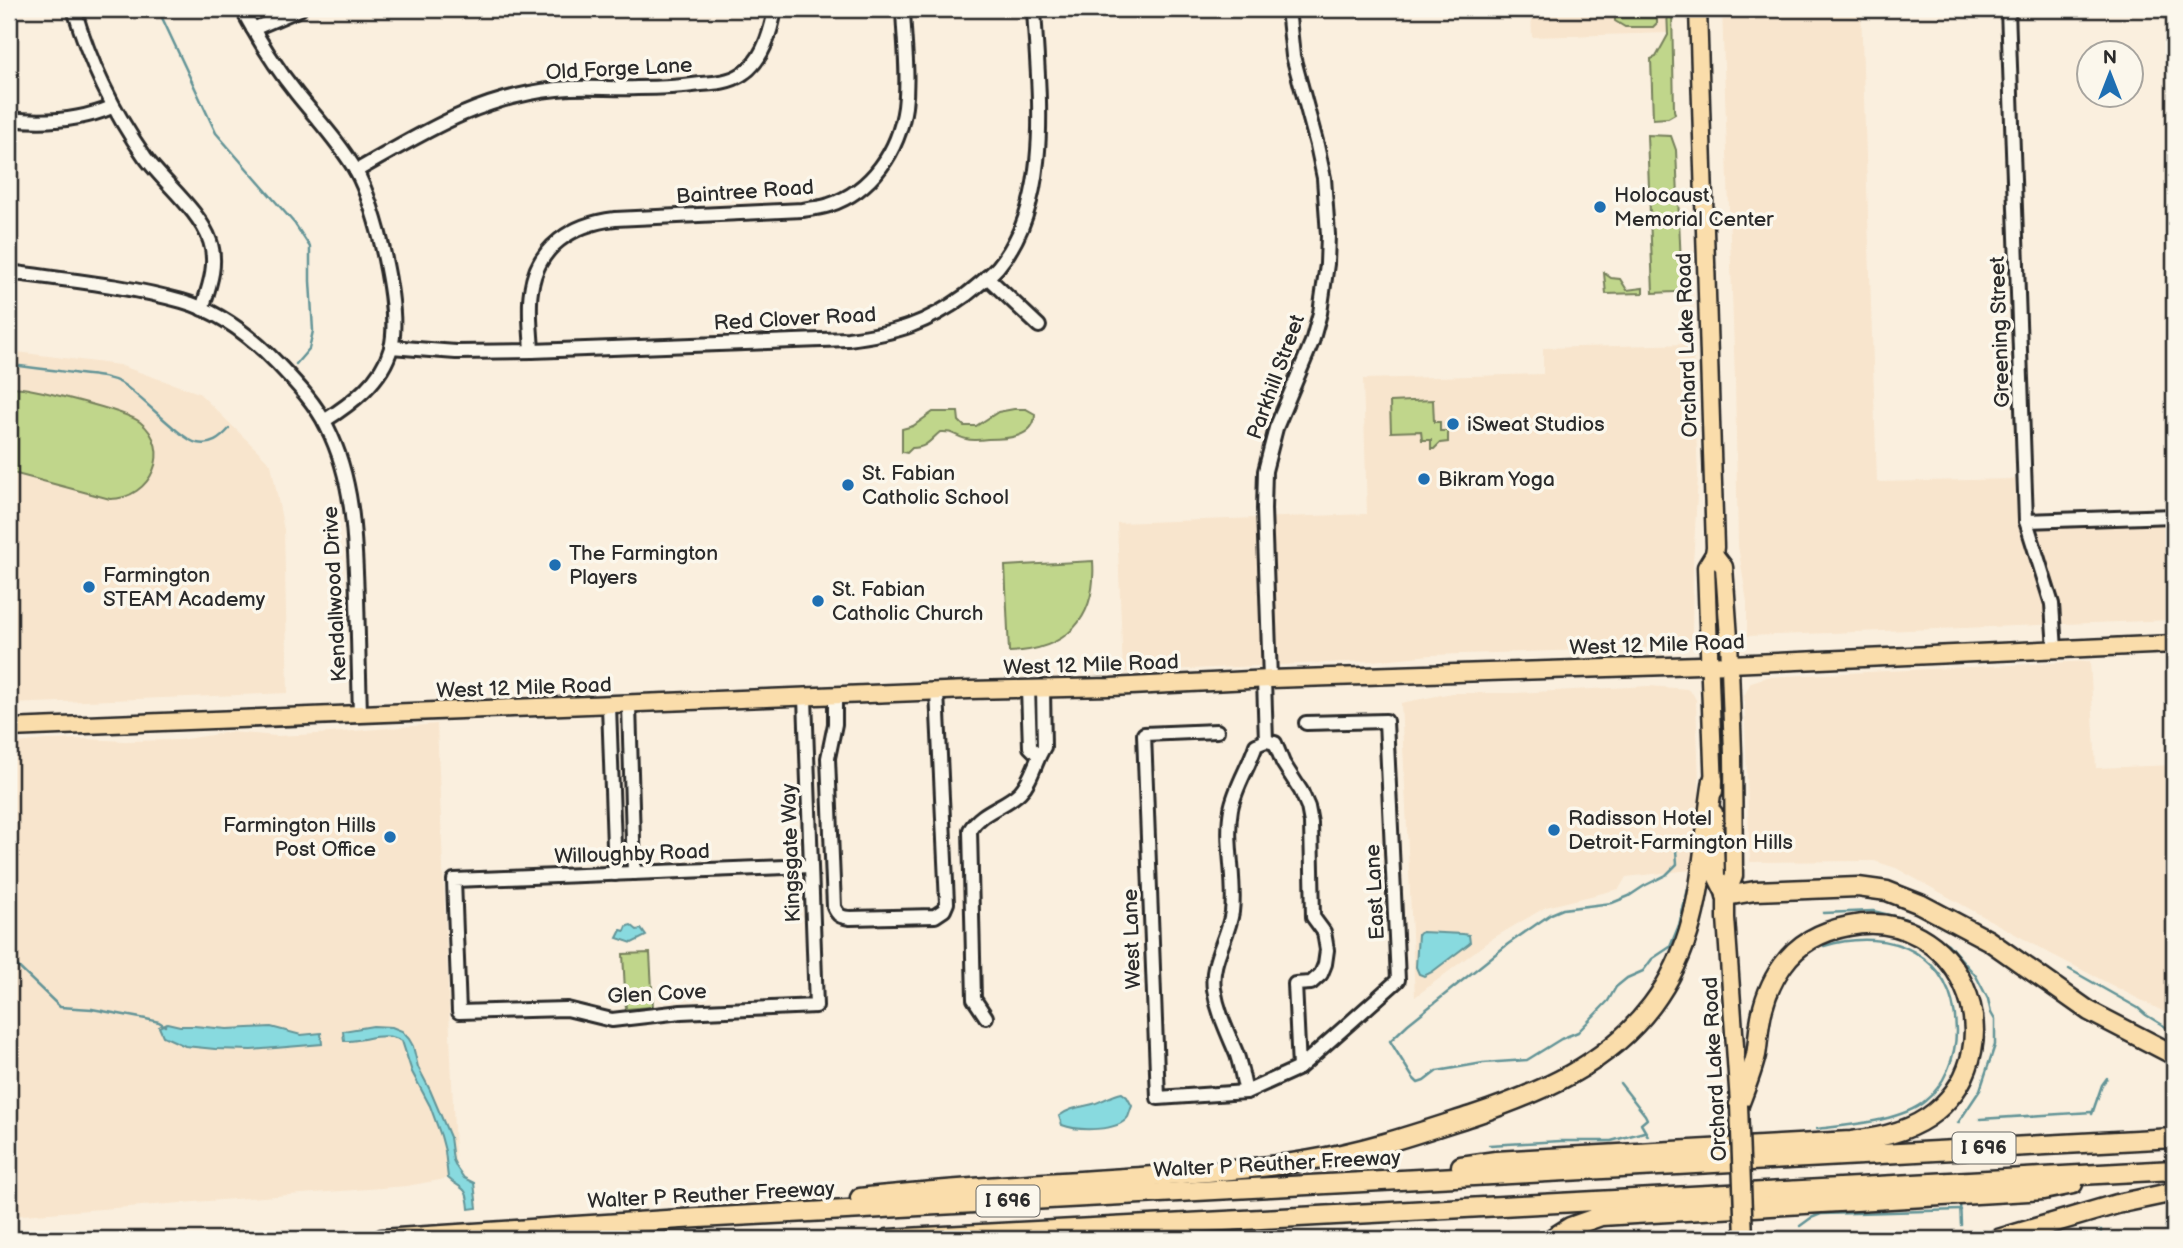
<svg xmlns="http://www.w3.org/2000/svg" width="2183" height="1248" font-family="'Balsamiq Sans',sans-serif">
<rect width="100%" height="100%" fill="#faefde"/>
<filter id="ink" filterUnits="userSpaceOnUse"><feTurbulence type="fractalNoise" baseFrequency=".0143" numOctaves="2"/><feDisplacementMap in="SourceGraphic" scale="14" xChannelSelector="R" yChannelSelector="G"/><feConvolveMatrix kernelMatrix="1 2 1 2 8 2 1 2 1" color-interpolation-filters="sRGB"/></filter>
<g filter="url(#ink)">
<g fill="#f8e5cd">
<path d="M1531,9h137v24l-136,4z"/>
<path d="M1722,9h139l16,473 138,-3 2,36 157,-6v111l-427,16v-34l-9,-56 -3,-167z"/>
<path d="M1690,344l3,8 5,125 -5,87 -1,73 -5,7 -9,3 -247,8 -59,6 -249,11 -6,-149 250,-9 -4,-135 180,-5v-26z"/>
<path d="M9,351l110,14 80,28 72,71 13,66 4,163 -279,11z"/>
<path d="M2090,661l6,107 78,-3v252l-123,-63 -155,-86 -22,-7 -124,1 -6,-166 7,-14 16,-5z"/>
<path d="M1649,686l38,3 6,5 3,6 5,136 -1,33 -74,8 -7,12 -73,18 -56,33 -75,57 -14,-294 51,-10h62z"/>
<path d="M437,724l19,453 -49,9 -398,30v-472l36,-4 42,-1 37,2 55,-1 52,-8 45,4 42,-2z"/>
</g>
<g fill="#c0d68b" stroke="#76805b" stroke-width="2">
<path d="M1667,9h5l2,101 1,4 -7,4 -15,1 -2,-60 5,-2 12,-22z"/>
<path d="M1657,14v9l-4,4h-28l-10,-6v-5z"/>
<path d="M1647,135l24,1 5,14 6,138 -7,4 -22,1z"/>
<path d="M1604,273l7,5 9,1 7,11 16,-2v5l-37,1z"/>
<path d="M9,387c18,-1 117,24 131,35 34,27 11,77 -30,77l-101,-27z"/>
<path d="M1433,400l1,22h6v9h8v11l-8,1 -6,6h-3v-9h-9l-1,-9 -30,1 -1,-30z"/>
<path d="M1014,409h12l9,5c0,24 -29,25 -47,25 -7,1 -16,2 -22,0 -12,-3 -12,-8 -26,-7 -10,8 -13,16 -28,16l-5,5 -5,-1v-23l11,-3 20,-14h25l1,9 5,5h12l22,-14z"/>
<path d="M1093,561c4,59 -27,89 -84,91l-4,-86z"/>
<path d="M650,953l3,54 -27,2 -3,-55z"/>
</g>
<g fill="#88dadf" stroke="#639497" stroke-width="2">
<path d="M631,925l6,5 4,-1 5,7 -14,7 -15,-5 4,-8 4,1 2,-5z"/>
<path d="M1422,932l41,2 6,1 1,8 -38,29 -8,4 -5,-2 -3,-7 2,-33z"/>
<path d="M167,1023l13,3h14l33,3 44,-2 30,8 20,-2 1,11 -71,6 -36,-1 -30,-3 -22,-10 -4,-9z"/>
<path d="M373,1026l19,1 10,4 7,8 4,7 5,21 12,23 20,47 3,23 4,8 7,10 10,5 3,25 -8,1c-2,-25 -7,-18 -21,-31l-3,-27 -4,-15 -11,-30 -18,-34 -10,-31c-18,-11 -39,1 -58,0l-1,-10z"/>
<path d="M1122,1093l5,4 5,9c-1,2 -3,9 -4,11 -10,15 -51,14 -66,8l-3,-9c10,-8 22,-9 34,-12 11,-3 18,-9 29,-11z"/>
</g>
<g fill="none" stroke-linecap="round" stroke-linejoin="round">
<g stroke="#639497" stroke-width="2.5">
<path d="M158,9l58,124 79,91 15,23v34l3,50 -4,18 -13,15"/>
<path d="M9,365c21,2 43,5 64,8 16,3 33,2 48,10 18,11 62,58 76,60 14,3 23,-4 32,-14"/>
<path d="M1680,847l-4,3 1,14 -11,11 -22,11 -15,10 -17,7 -49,6 -12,5 -43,30 -100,80 -18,17 23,37 5,5 6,-2 13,-10 46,-8 44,-3 34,-21 17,-7 30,-31 8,-14 11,-9 16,-7 9,-12 18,-12 9,-22 11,-44"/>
<path d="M1823,913l50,-2 33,8 42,25 28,32 12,23 3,14 4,7v25l-15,45 -22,33"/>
<path d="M9,958l51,49 32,2 54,10 13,3 6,4"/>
<path d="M2069,969l69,39 8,7 28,17"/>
<path d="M1620,1083l25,32 2,4 -6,5 7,12"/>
<path d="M2092,1114l10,-29 5,-7"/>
<path d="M1980,1119l112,-7"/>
<path d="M1817,1129c31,-4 85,-8 108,-28 19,-15 31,-44 31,-70 -1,-77 -65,-105 -132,-85"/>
<path d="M1489,1145l72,-4h50l33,-9"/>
<path d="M1960,1201l1,24"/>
<path d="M1800,1226l11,-8 10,-4 140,-4"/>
<path d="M1489,1233l19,-1 16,6"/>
<path d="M1601,1239l16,-2 18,2"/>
<path d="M1639,1239l10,-3"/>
<path d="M1647,1239l6,-8"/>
<path d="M2101,1239v-9"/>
</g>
<defs>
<g id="minor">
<path d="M74,9c16,55 38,101 71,148 20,27 54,53 65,84 8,23 -1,46 -8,68"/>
<path d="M242,9c16,30 34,59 55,85 20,25 43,49 59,77 20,35 45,138 35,177 -9,33 -40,56 -67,73"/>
<path d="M2008,9l18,512 26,83 3,46"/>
<path d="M253,29l47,-20"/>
<path d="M9,119c35,4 70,2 103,-12"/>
<path d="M356,171c67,-38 122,-74 201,-82 27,-3 53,0 80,-1 21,0 43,-1 64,-4 14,-1 29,-2 41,-10 21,-13 29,-42 33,-65"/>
<path d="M9,272c57,8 116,13 173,29 36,10 70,36 96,63 18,19 38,40 49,63 27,53 28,113 30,171 1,39 2,78 3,117"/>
<path d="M987,277l52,49"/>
<path d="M391,347l65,5 76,-1 316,-12c49,-6 78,-15 118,-44 11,-9 23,-18 32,-28 56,-67 40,-178 36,-258"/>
<path d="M532,351c-1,-20 -4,-41 -1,-60 6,-45 42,-67 84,-72l188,-9c8,-2 18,-2 26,-5 43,-14 70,-55 76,-98 4,-32 -1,-66 -2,-98"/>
<path d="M2026,521l148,-5"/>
<path d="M1270,679l-6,-170 1,-38 11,-43 36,-86 8,-29 7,-49 1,-29 -4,-57 -7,-33 -24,-89 -5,-47"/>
<path d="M1264,680l2,61"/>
<path d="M1028,689l2,58 8,8"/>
<path d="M835,697v27l-7,34 6,149c4,9 7,10 16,11l85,-2 9,-6 3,-7 -10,-211"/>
<path d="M805,698l11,308 -135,6 -69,8 -45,-11 -108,3 -5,-132 357,-14"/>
<path d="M629,705l5,168"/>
<path d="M609,706l6,168"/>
<path d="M1217,731l-73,3 14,364 88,-6 53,-24 99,-88 -12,-259 -80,2"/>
<path d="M1266,741l9,2 8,20 18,28 7,16 3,16 2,94 11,15 3,18 -2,14 -4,10 -10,9 -16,1 4,84"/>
<path d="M986,1017l-12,-18 -4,-169c11,-19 35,-23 50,-38 12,-12 15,-31 24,-45l-1,-59"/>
<path d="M1246,1092c-3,-12 -5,-25 -9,-37 -9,-22 -19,-41 -23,-66 -4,-28 14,-50 18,-77 4,-32 -7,-70 -1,-103 4,-22 18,-42 25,-64l10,-4"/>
</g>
<g id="major">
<path d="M1698,9l17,538 -1,7 -8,13 8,224"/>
<path d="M1714,554l10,13 5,71 4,116 1,122 -8,20v22l13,185"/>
<path d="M9,728l960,-38 142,-3 159,-8 460,-15 444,-20"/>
<path d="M1714,813l2,63 10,20"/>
</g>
<g id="highway">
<path d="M1726,896l29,-5 103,-4 29,4 33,13 68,36 101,71 85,44"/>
<path d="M1461,1166l35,-5 355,-20c30,-3 61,-10 84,-29 84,-69 21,-207 -86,-186 -27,5 -50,16 -66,39 -13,18 -20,37 -23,58 -2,11 -2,22 -4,32 -4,17 -11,34 -17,50"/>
<path d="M860,1198c98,-11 197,-15 295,-22 52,-4 104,-7 155,-16 56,-9 108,-27 161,-44 69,-23 136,-51 181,-111 52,-70 48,-143 61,-225"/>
<path d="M382,1239l299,-20 1493,-81"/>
<path d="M888,1239l1286,-69"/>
<path d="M1551,1239l19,-12 31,-11 443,-26 29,-6"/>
<path d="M1998,1239l119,-35 57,-12"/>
</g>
</defs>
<use href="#minor" stroke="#2b2b2b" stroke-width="18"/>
<use href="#major" stroke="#2b2b2b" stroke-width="21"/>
<use href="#highway" stroke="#2b2b2b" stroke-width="23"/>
<use href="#minor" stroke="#fbf7ec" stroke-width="12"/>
<use href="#major" stroke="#faddab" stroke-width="16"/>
<use href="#highway" stroke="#faddab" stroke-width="18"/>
<defs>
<path id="major-bridge" d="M1739,1105l5,134"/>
</defs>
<use href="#major-bridge" stroke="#2b2b2b" stroke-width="21" stroke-linecap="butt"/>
<use href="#major-bridge" stroke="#faddab" stroke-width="16"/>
</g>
</g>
<g fill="#1f6fb2" stroke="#fbf7ec" stroke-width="2.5">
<circle cx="1600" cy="207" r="7"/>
<circle cx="1453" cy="424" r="7"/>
<circle cx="1424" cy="479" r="7"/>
<circle cx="848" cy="485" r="7"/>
<circle cx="555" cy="565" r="7"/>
<circle cx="89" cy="587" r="7"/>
<circle cx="818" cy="601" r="7"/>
<circle cx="1554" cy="830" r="7"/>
<circle cx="390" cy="837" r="7"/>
</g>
<g text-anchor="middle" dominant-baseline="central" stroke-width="7" stroke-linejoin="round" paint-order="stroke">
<g fill="#fbf7ec" stroke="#696865" stroke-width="2">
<rect x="1952.5" y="1132.5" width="63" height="31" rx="5"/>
<rect x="976.5" y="1185.5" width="63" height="31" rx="5"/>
</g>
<g font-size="19" font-weight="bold" fill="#2b2b2b">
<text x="1984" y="1148">I 696</text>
<text x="1008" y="1201">I 696</text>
</g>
<g font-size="21" fill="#2b2b2b" stroke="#fbf7ec">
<text transform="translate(619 69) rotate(-3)">Old Forge Lane</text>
<text transform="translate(745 192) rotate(-4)">Baintree Road</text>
<text transform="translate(795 319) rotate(-3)">Red Clover Road</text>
<text transform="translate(2000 332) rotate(-92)">Greening Street</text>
<text transform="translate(1687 345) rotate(-92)">Orchard Lake Road</text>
<text transform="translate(1276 377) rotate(-70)">Parkhill Street</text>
<text transform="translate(335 594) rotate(-93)">Kendallwood Drive</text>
<text transform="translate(1657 645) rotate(-2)">West 12 Mile Road</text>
<text transform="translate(1091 665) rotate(-2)">West 12 Mile Road</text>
<text transform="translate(524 688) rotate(-2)">West 12 Mile Road</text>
<text transform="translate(791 853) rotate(-92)">Kingsgate Way</text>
<text transform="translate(632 854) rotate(-2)">Willoughby Road</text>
<text transform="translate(1375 892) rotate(-93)">East Lane</text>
<text transform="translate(1132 939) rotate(-92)">West Lane</text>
<text transform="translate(657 994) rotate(-3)">Glen Cove</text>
<text transform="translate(1715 1069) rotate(-93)">Orchard Lake Road</text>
<text transform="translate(1277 1164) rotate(-3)">Walter P Reuther Freeway</text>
<text transform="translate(711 1195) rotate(-3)">Walter P Reuther Freeway</text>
</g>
<g font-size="21" fill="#2b2b2b" stroke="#fbf7ec" text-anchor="start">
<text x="1614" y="195">Holocaust<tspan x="1614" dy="24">Memorial Center</tspan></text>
<text x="1467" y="424">iSweat Studios</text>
<text x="862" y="473">St. Fabian<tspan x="862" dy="24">Catholic School</tspan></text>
<text x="1438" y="479">Bikram Yoga</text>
<text x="569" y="553">The Farmington<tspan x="569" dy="24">Players</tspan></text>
<text x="103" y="575">Farmington<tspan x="103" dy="24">STEAM Academy</tspan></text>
<text x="832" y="589">St. Fabian<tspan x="832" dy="24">Catholic Church</tspan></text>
<text x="1568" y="818">Radisson Hotel<tspan x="1568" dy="24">Detroit-Farmington Hills</tspan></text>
<text x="376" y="825" text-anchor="end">Farmington Hills<tspan x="376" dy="24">Post Office</tspan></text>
</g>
</g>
<rect width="2183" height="1248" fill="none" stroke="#fbf7ec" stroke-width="35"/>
<rect x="18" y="18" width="2148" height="1213" fill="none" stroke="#2b2b2b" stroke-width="2.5" filter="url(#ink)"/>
<g transform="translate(2110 74)"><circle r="33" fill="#fbf7ec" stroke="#a8a59f" stroke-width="2"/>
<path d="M0-5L12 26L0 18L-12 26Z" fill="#1f6fb2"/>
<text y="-10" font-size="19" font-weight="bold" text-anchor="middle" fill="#2b2b2b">N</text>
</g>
</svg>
